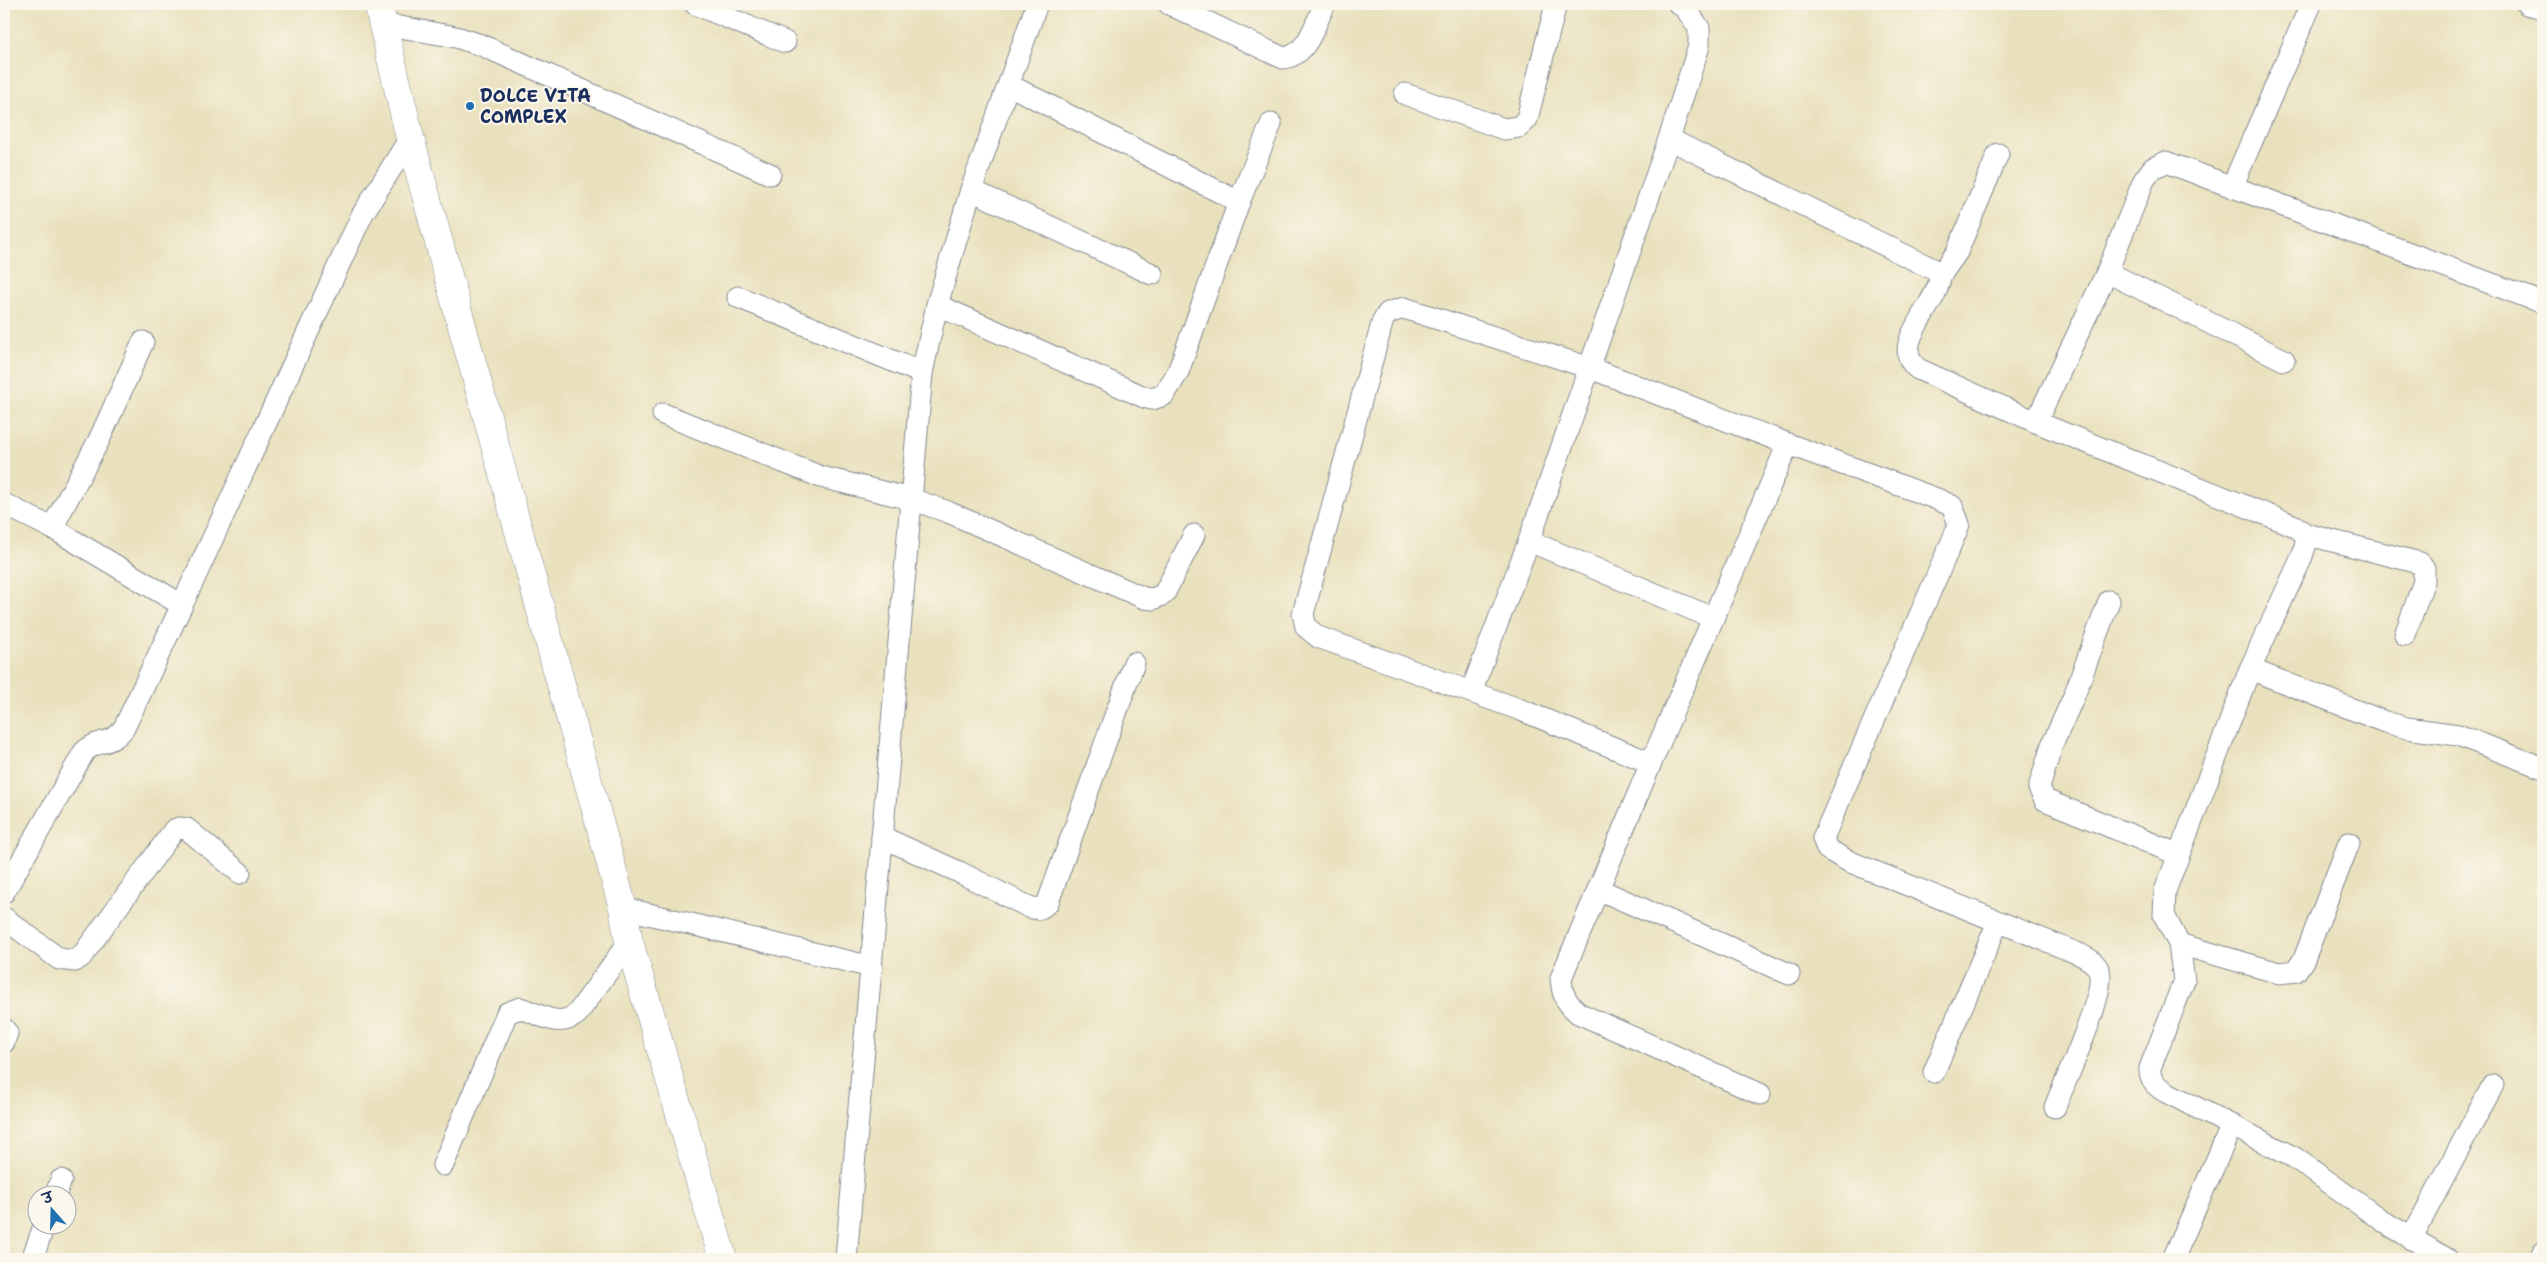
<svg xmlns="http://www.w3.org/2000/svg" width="2547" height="1263" font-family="'Shantell Sans','Playpen Sans Deva',sans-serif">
<rect width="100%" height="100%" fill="#fbf7ec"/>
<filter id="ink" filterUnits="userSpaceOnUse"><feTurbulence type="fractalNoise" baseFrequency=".02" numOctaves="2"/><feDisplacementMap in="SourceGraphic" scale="10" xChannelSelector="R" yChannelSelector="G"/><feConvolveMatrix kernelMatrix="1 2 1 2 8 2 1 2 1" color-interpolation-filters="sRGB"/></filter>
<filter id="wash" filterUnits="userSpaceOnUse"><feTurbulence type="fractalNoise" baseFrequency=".0096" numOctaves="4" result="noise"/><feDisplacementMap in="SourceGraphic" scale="20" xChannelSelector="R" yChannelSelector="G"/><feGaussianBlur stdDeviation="1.12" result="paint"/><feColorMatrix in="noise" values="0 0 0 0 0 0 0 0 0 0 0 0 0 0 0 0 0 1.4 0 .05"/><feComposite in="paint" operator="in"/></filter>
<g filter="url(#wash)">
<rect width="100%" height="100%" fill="#e9e1bd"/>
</g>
<g filter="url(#ink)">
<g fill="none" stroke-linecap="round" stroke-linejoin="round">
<defs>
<g id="minor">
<path d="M695,4l90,38"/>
<path d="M1169,4l114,54c25,-2 32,-35 42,-54"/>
<path d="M2527,4l16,4"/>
<path d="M383,24l73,13 25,8 289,129"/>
<path d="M1009,85l230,117"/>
<path d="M1405,94l99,35 15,-2 8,-8 29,-115"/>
<path d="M1669,139l266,131 5,6c-1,29 -53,69 -22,93l118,53 259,104 10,8 1,10 -5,15 -51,110 -85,222 -1,24 15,29 5,37 -34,87c-1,13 6,18 16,24l129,66 89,64 63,37"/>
<path d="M2232,187l79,-183"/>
<path d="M971,190l181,84"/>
<path d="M2107,272l177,88"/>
<path d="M1940,276l17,-24 41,-98"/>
<path d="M738,297l184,76"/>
<path d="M937,305l207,92 8,2 12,-4 14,-23 61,-170 32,-78"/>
<path d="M663,414l158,63 90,22 37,13 196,86 9,1 11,-5 30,-59"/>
<path d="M2036,422l71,-150 37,-92 9,-12 13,-6 377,141"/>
<path d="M1788,444l-198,-76 -186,-60 -16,5 -5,7 -80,294 3,13 12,10 203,73 130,53 137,-319 149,55 15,7 7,18 -3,8 -133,306 4,11 21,12 231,93c8,4 17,8 20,17 8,21 -35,112 -44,136"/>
<path d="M4,504l50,25 128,76 180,-390 48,-77"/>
<path d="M52,528l47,-88 44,-98"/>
<path d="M2305,534l115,29 4,5v13l-19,54"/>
<path d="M1529,541l140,-402 30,-93v-18l-13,-19 -7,-5"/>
<path d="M2109,601l-35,95 -22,49 -13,43 6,12 132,54"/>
<path d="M2250,669l135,53 22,6 51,7 85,33"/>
<path d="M1471,692l58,-151 184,77"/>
<path d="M1651,763l-90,215c1,17 5,24 17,35l182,81"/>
<path d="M882,837l77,35 70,35c9,3 13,2 19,-5l86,-239"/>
<path d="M1598,889l191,85"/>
<path d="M4,892l80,-140c14,-14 26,-5 40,-24l58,-123"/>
<path d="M623,908l249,59"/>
<path d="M4,918l55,41 16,2 6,-4 93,-127 5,-2 8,1 53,44"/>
<path d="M2179,944l100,29 17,-2 8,-12 45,-116"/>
<path d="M4,1029l3,4 -3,9"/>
<path d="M1934,1072l64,-150"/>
<path d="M443,1165l64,-152 13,-5c20,6 38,21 57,6l52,-72"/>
<path d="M55,1196l6,-16"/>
<path d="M2411,1239l82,-154"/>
<path d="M32,1259l12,-33"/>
<path d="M846,1259l76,-886 15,-68 34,-115 66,-186"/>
<path d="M2173,1259l59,-134"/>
<path d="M2540,1259l3,-6"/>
</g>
<path id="major" d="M378,4l32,134 213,770 6,34 94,317"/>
</defs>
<use href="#minor" stroke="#82888e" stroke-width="23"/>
<use href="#major" stroke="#82888e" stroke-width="29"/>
<use href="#minor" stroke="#fff" stroke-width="21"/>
<use href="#major" stroke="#fff" stroke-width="28"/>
</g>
</g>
<circle fill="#1f6fb2" stroke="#fbf7ec" stroke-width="2" cx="470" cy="106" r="5"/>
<g text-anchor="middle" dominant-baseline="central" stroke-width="4" stroke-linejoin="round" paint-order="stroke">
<g font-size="18" font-weight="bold" fill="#1b2f5e" stroke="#fbf7ec" text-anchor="start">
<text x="480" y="96">DOLCE VITA<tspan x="480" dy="21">COMPLEX</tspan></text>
</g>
</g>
<rect width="2547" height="1263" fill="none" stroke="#fbf7ec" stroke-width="20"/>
<g transform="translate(52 1210) rotate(340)"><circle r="24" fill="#fbf7ec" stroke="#a1a7b3"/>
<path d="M0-4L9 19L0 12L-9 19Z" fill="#1f6fb2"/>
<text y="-8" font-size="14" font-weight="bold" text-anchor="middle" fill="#1b2f5e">उ</text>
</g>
</svg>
